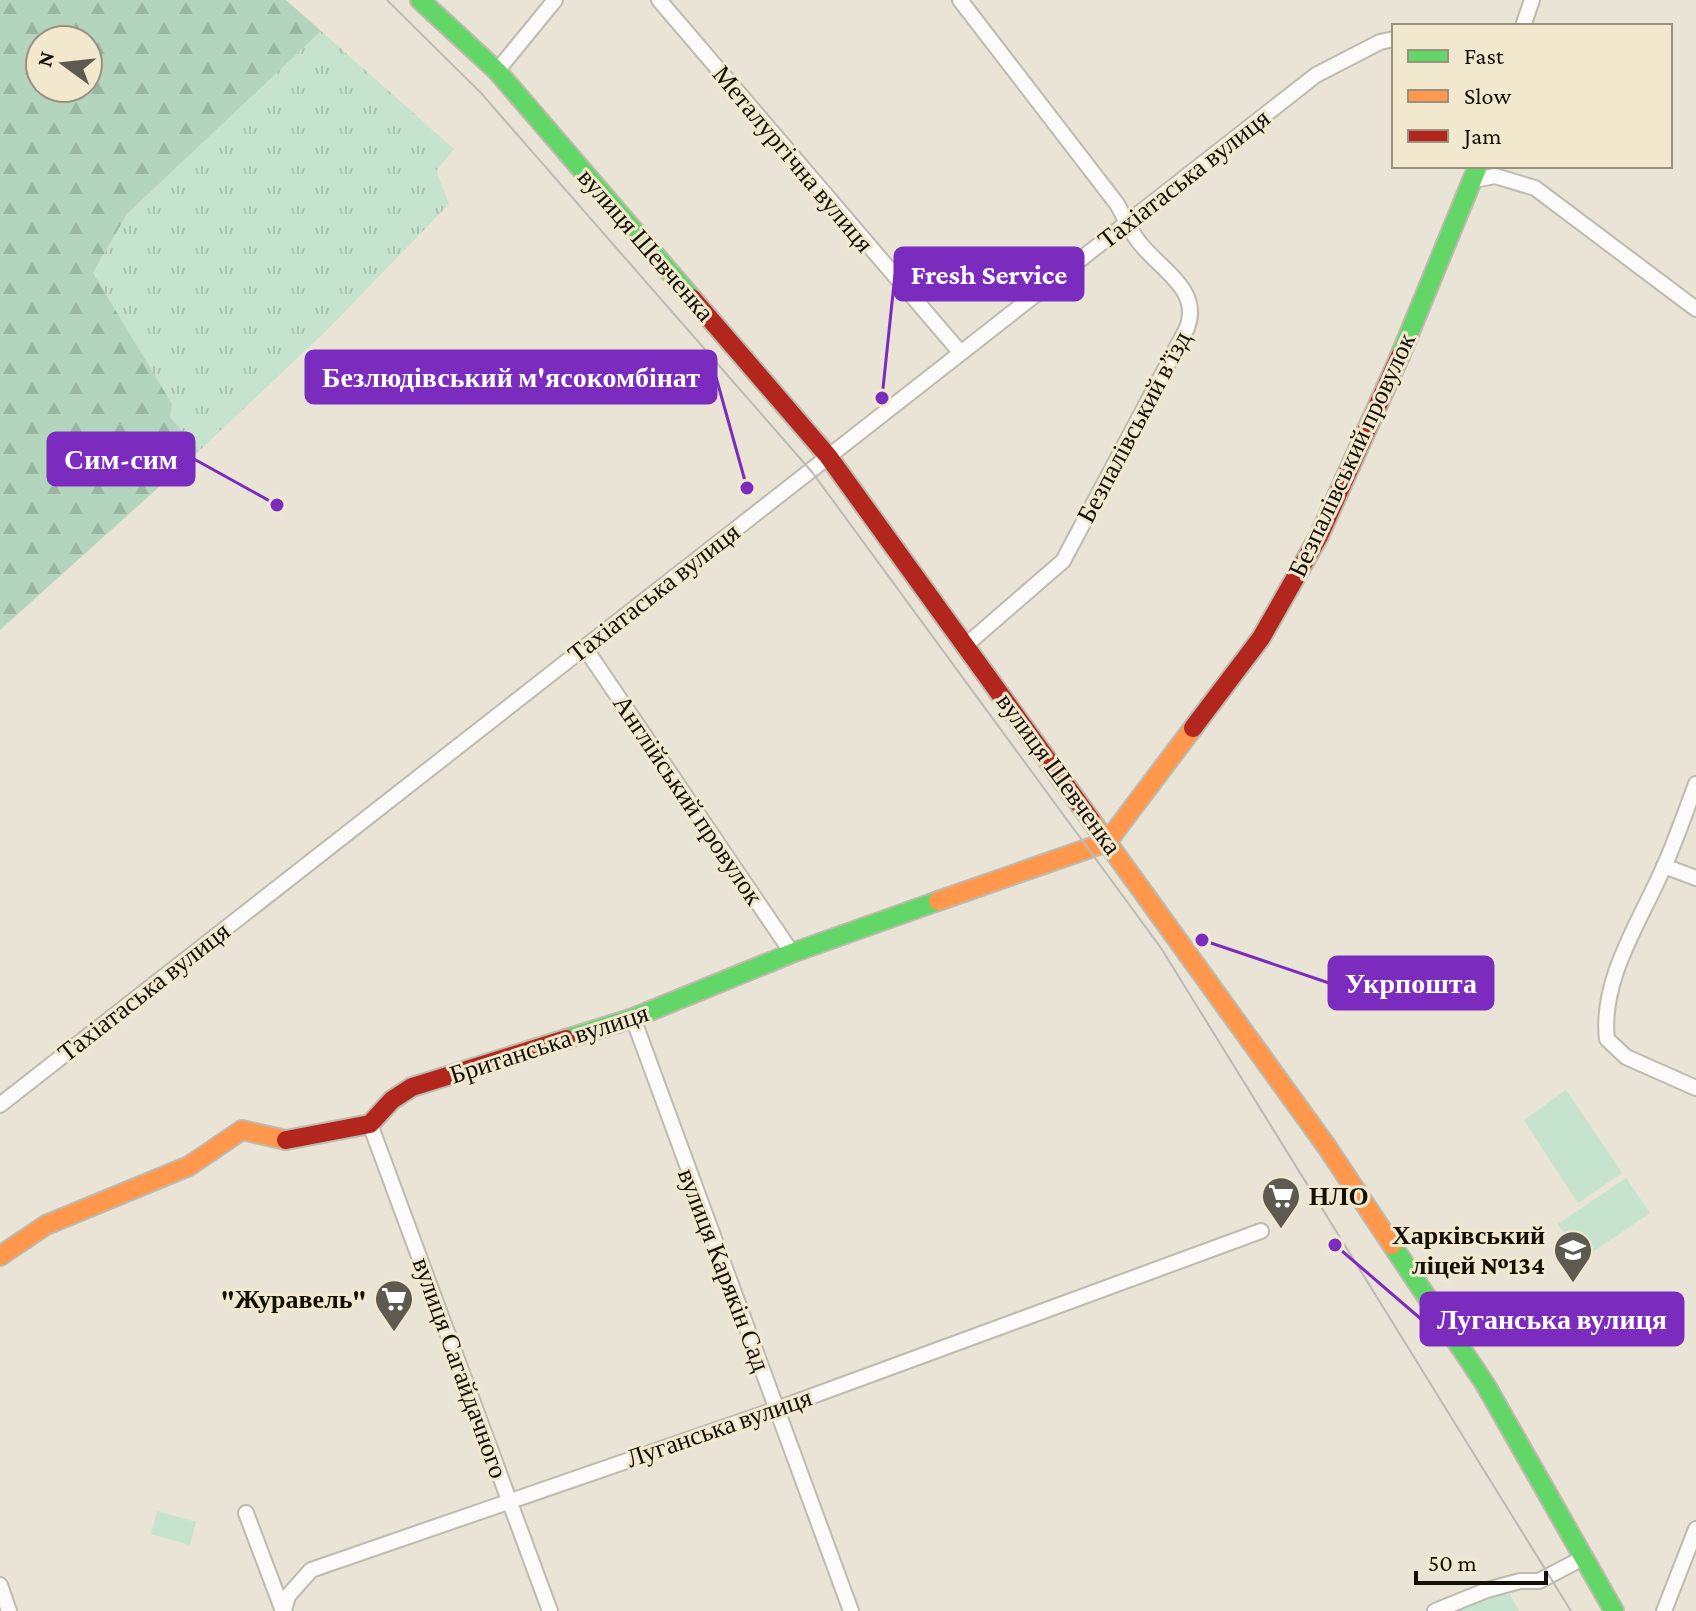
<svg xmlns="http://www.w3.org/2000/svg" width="1696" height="1611" font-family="'Crimson Pro',serif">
<defs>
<pattern id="grass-tufts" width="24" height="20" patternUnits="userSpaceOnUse" patternTransform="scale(2)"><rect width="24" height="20" fill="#c5e3cd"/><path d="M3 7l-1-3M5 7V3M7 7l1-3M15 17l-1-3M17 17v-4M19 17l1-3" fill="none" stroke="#a8c2af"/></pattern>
<pattern id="forest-firs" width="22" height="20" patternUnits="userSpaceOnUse" patternTransform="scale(2)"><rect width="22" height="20" fill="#b3d5bd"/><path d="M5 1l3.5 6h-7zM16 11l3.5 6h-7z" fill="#99b6a1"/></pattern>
</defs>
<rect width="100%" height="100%" fill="#e9e4d5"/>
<path fill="url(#grass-tufts)" d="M321,31l133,118 -18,22 13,33 -124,128 -126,119 -29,-34 -77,-143 34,-60z"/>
<path fill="url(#forest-firs)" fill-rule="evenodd" d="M0,0h286l35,31 -194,183 -34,59 79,131 -2,13 29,34 -199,179zM40,40h48v48h-48z"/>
<g fill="#c5e3cd">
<path d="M1566,1090l56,83 -44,30 -54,-83z"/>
<path d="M1626,1178l24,35 -68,46 -24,-35z"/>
<path d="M157,1511l39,11 -6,23 -39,-11z"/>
<path d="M1507,1589l12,22h-66z"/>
</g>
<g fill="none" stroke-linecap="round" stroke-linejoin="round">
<defs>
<g id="street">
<path d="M659,0l301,352"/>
<path d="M960,0l157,204c7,12 13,27 22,38 20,27 63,47 48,86l-124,233 -97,84"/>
<path d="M1523,26l9,-26"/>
<path d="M497,71l58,-71"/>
<path d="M1474,180l21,-4 40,12 161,121"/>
<path d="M585,648l207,305"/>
<path d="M1696,784c-11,29 -21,59 -34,87 -23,52 -62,110 -55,168l19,18 70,31"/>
<path d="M1664,866l32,12"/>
<path d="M633,1018l218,593"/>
<path d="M0,1105l1316,-1030 64,-33 14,-3"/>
<path d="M370,1124l180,487"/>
<path d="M246,1513l37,98"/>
<path d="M0,1585l9,26"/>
<path d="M284,1611l4,-15 23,-26 466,-161 484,-178"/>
<path d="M1435,1611l52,-21 33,-9h19l44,-23"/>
<path d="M1664,1611l32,-82"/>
</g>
<g id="fast">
<path d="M420,0l77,71 195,227"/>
<path d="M1400,356l78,-190"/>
<path d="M566,1039l67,-21 159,-65 146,-52"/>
<path d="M1392,1245l93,139 129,227"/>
</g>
<g id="slow">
<path d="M1091,820l236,327 65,98"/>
<path d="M938,901l169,-59 86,-114"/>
<path d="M0,1256l46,-31 143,-59 53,-36 44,10"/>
</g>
<g id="jam">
<path d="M692,298l136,158 263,364"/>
<path d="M1193,728l68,-90 58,-102 81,-180"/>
<path d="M286,1140l84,-16 22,-24 20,-13 154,-48"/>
</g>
</defs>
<use href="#street" stroke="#bebaae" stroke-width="18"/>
<use href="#fast" stroke="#bebaae" stroke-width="22"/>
<use href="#slow" stroke="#bebaae" stroke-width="22"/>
<use href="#jam" stroke="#bebaae" stroke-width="22"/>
<use href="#street" stroke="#fcfbf9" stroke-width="14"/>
<use href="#fast" stroke="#63d668" stroke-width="18"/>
<use href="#slow" stroke="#ff974d" stroke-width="18"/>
<use href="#jam" stroke="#b3261e" stroke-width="18"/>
<path stroke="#bcbab6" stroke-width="2" d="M387,0l94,93 331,379 349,476 410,663"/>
</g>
<defs>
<symbol id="supermarket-pin" viewBox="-11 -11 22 30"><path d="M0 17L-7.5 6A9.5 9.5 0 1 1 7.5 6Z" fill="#5e5a4f" stroke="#f1e8cd"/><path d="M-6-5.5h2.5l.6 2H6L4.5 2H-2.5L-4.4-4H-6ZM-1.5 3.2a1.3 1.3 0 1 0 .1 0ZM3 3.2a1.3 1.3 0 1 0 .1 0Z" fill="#fff"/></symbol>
<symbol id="school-pin" viewBox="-11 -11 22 30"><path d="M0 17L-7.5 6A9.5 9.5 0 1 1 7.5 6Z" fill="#5e5a4f" stroke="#f1e8cd"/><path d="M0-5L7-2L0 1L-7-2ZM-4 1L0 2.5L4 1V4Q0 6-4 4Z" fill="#fff"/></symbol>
</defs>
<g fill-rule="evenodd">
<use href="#supermarket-pin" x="1259" y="1174" width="44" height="60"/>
<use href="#school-pin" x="1551" y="1228" width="44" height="60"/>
<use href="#supermarket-pin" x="372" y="1277" width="44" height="60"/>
</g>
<g text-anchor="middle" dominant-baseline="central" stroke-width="6" stroke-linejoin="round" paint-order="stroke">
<g font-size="26" fill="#131007" stroke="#f1e8cd">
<text transform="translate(793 159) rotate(50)">Металургічна вулиця</text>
<text transform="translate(1184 179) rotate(-38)">Тахіатаська вулиця</text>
<text transform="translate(646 245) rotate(49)">вулиця Шевченка</text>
<text transform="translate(1134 427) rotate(-62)">Безпалівський в’їзд</text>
<text transform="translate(1352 455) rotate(-65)">Безпалівський провулок</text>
<text transform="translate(654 593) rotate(-38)">Тахіатаська вулиця</text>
<text transform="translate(1059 774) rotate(54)">вулиця Шевченка</text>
<text transform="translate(688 800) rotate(56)">Англійський провулок</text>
<text transform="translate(144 992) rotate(-38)">Тахіатаська вулиця</text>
<text transform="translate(549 1044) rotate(-18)">Британська вулиця</text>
<text transform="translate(724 1270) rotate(69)">вулиця Карякін Сад</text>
<text transform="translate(460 1368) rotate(70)">вулиця Сагайдачного</text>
<text transform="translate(719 1428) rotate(-19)">Луганська вулиця</text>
</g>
<g font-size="26" font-weight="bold" fill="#131007" stroke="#f1e8cd" text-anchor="end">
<text x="1309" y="1196" text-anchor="start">НЛО</text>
<text x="1545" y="1235">Харківський<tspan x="1545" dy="30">ліцей №134</tspan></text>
<text x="366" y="1299">"Журавель"</text>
</g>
</g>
<path fill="none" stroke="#7b2cbf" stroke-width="3" d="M882 398L895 274M747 488L716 377M277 505L194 459M1202 940L1329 983M1335 1245L1421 1319"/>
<g fill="#7b2cbf" stroke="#f1e8cd" stroke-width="3">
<circle cx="882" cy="398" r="8"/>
<circle cx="747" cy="488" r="8"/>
<circle cx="277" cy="505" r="8"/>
<circle cx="1202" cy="940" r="8"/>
<circle cx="1335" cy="1245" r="8"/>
</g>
<g fill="#7b2cbf" stroke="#7b2cbf" stroke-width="3">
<rect x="895" y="248" width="188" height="52" rx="8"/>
<rect x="306" y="351" width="410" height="52" rx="8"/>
<rect x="48" y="433" width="146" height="52" rx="8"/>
<rect x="1329" y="957" width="164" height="52" rx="8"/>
<rect x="1421" y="1293" width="262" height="52" rx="8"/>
</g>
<g font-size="28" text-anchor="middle" font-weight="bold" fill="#fff">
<text x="989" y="284">Fresh Service</text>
<text x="511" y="387">Безлюдівський м'ясокомбінат</text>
<text x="121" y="469">Сим-сим</text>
<text x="1411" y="993">Укрпошта</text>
<text x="1552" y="1329">Луганська вулиця</text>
</g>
<rect x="1392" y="24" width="280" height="144" fill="#f1e8cd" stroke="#98927e" stroke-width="2"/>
<rect x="1408" y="50" width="40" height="12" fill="#63d668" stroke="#98927e" stroke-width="2"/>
<text x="1464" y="64" font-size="24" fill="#131007">Fast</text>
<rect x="1408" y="90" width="40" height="12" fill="#ff974d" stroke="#98927e" stroke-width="2"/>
<text x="1464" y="104" font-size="24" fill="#131007">Slow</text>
<rect x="1408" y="130" width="40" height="12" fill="#b3261e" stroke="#98927e" stroke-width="2"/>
<text x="1464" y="144" font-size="24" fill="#131007">Jam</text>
<g transform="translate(64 64) rotate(285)"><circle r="38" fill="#f1e8cd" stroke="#98927e" stroke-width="2"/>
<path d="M0-6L14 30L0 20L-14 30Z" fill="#5e5a4f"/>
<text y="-12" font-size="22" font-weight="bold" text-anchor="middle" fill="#131007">N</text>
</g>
<path d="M1416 1571v12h130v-12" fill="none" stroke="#131007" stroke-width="4"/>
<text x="1428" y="1571" font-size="24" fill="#131007" stroke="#f1e8cd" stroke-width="6" paint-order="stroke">50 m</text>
</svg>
